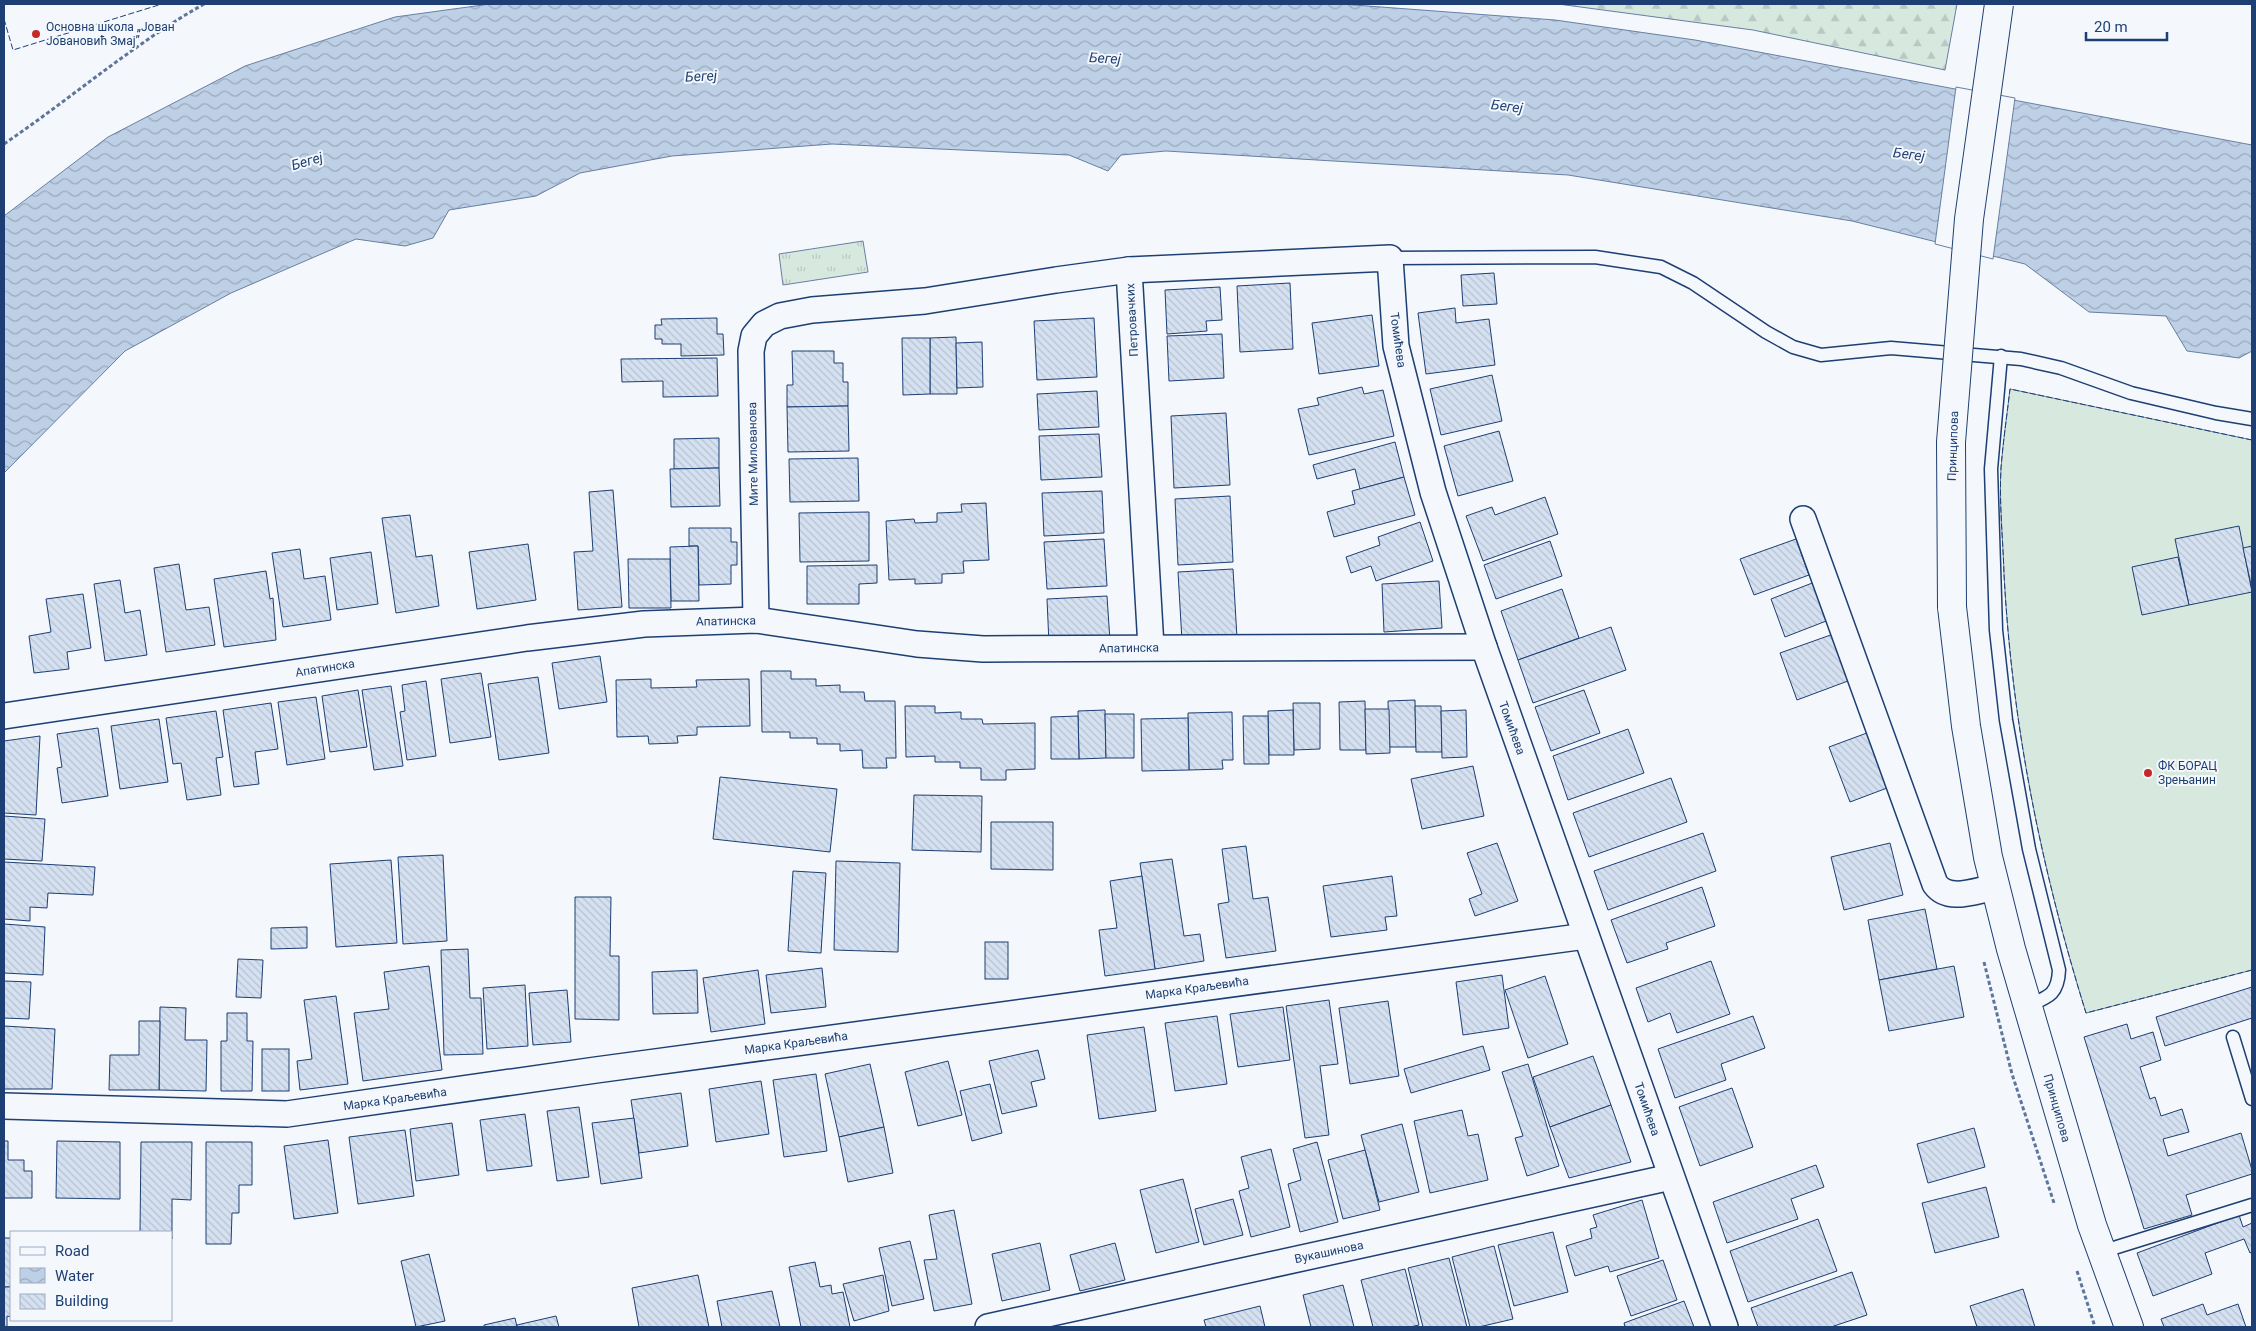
<svg xmlns="http://www.w3.org/2000/svg" width="2256" height="1331" font-family="Roboto,sans-serif">
<defs>
<pattern id="grass-tufts" width="24" height="20" patternUnits="userSpaceOnUse" patternTransform="scale(1.25)"><rect width="24" height="20" fill="#d7e8df"/><path d="M3 7l-1-3M5 7V3M7 7l1-3M15 17l-1-3M17 17v-4M19 17l1-3" fill="none" stroke="#b8c8c3"/></pattern>
<pattern id="forest-firs" width="22" height="20" patternUnits="userSpaceOnUse" patternTransform="scale(1.25)"><rect width="22" height="20" fill="#d7e8df"/><path d="M5 1l3.5 6h-7zM16 11l3.5 6h-7z" fill="#b8c8c3"/></pattern>
<pattern id="water-waves" width="16" height="10" patternUnits="userSpaceOnUse" patternTransform="scale(1.25)"><rect width="16" height="10" fill="#bed0e5"/><path d="M0 5q4-4 8 0t8 0" fill="none" stroke="#9aaabe"/></pattern>
<pattern id="building-back-hatch" width="6" height="6" patternUnits="userSpaceOnUse" patternTransform="scale(1.25)"><rect width="6" height="6" fill="#d5e0f0"/><path d="M-1 5l2 2M0 0l6 6M5-1l2 2" fill="none" stroke="#b6c1d1"/></pattern>
</defs>
<rect width="100%" height="100%" fill="#f4f7fb"/>
<path fill="url(#grass-tufts)" stroke="#687fa3" d="M863,241l5,31 -85,13 -4,-31z"/>
<path fill="url(#forest-firs)" stroke="#687fa3" d="M1558,4h399l-12,66 -192,-40z"/>
<path fill="#d7e8df" stroke="#687fa3" d="M2010,389l242,51v530l-166,43c-45,-145 -74,-288 -82,-439 -1,-35 -5,-71 -3,-106 2,-26 6,-53 9,-79z"/>
<path fill="url(#water-waves)" stroke="#687fa3" d="M490,4h851l214,16 140,20 557,105v206l-13,7 -52,-7 -21,-35 -77,-4 -64,-48 -173,-43 -284,-46 -402,-24 -45,4 -13,16 -39,-16 -237,-11 -160,12 -92,17 -44,23 -87,14 -16,28 -28,8 -49,-7 -125,54 -106,58 -121,122v-257l104,-79 137,-71 150,-49z"/>
<path fill="#f4f7fb" stroke="#687fa3" d="M1956,87l59,11 -22,161 -58,-15z"/>
<g fill="url(#building-back-hatch)" stroke="#1d3f73">
<path d="M1494,273l3,31 -34,2 -2,-31z"/>
<path d="M1290,283l3,66 -53,3 -3,-66z"/>
<path d="M1220,287l2,33 -16,1 1,10 -40,3 -2,-44z"/>
<path d="M1455,308l1,15 33,-4 6,46 -69,9 -8,-61z"/>
<path d="M1372,315l7,51 -60,8 -7,-51z"/>
<path d="M717,318v16h6l1,21 -43,1v-12h-19v-5h-7v-14h7l-1,-6z"/>
<path d="M1094,318l3,59 -60,3 -3,-59z"/>
<path d="M1222,334l2,44 -55,3 -2,-45z"/>
<path d="M956,337l1,57h-27v-56z"/>
<path d="M902,338h28v56l-27,1z"/>
<path d="M982,342l1,45 -26,1 -1,-45z"/>
<path d="M792,351h42v12h9v19h5v24l-61,1v-22h6z"/>
<path d="M717,358l1,38 -55,1v-16l-41,1 -1,-23z"/>
<path d="M1492,375l10,46 -61,14 -11,-46z"/>
<path d="M1362,387l2,7 19,-4 11,46 -85,19 -11,-46 21,-4 -2,-7z"/>
<path d="M1097,391l2,36 -60,3 -2,-36z"/>
<path d="M848,406l1,45 -61,1 -1,-45z"/>
<path d="M1226,413l4,72 -56,3 -3,-72z"/>
<path d="M1499,431l14,50 -55,15 -14,-50z"/>
<path d="M1099,434l3,43 -61,3 -2,-44z"/>
<path d="M719,438v30l-45,1v-30z"/>
<path d="M1395,442l9,35 -44,12 -5,-20 -38,10 -4,-14z"/>
<path d="M858,458l1,43 -69,1 -1,-43z"/>
<path d="M719,468l1,38 -49,1 -1,-38z"/>
<path d="M1404,477l11,38 -81,22 -7,-25 28,-8 -3,-13z"/>
<path d="M613,490l9,117 -44,3 -4,-58 19,-1 -4,-59z"/>
<path d="M1102,491l2,42 -60,3 -2,-43z"/>
<path d="M1230,496l3,66 -55,3 -3,-66z"/>
<path d="M1545,497l13,37 -75,27 -17,-45 26,-9 3,8z"/>
<path d="M986,503l3,57 -26,1 1,12 -22,1v9l-27,1v-5l-26,1 -3,-59 28,-2 1,4 22,-1v-9l25,-1 -1,-8z"/>
<path d="M869,512v49l-69,1 -1,-49z"/>
<path d="M410,515l6,42 16,-2 7,51 -43,7 -14,-95z"/>
<path d="M1420,522l13,39 -57,20 -5,-15 -20,7 -5,-16 34,-12 -2,-8z"/>
<path d="M2239,526l13,66 -63,13 -14,-66z"/>
<path d="M689,528h42v14h6v23h-6v19l-32,1 -1,-39h-9z"/>
<path d="M1104,539l3,47 -60,3 -3,-47z"/>
<path d="M1796,539l13,36 -55,20 -14,-36z"/>
<path d="M1550,541l12,35 -66,23 -12,-34z"/>
<path d="M528,544l8,56 -59,9 -8,-57z"/>
<path d="M698,546l1,55h-28l-1,-54z"/>
<path d="M2252,546v43l-9,-41z"/>
<path d="M300,549l4,30 21,-3 6,44 -48,7 -11,-74z"/>
<path d="M371,552l7,52 -41,6 -7,-52z"/>
<path d="M2178,557l11,48 -47,10 -10,-48z"/>
<path d="M628,559h42l1,49h-42z"/>
<path d="M179,564l7,46 23,-3 6,38 -49,7 -12,-84z"/>
<path d="M877,565v18l-18,1v20h-52v-38z"/>
<path d="M1233,569l4,69 -55,3 -4,-69z"/>
<path d="M266,571l4,28 3,-1 3,42 -52,7 -10,-68z"/>
<path d="M120,580l5,33 15,-3 7,45 -42,6 -11,-77z"/>
<path d="M1820,580l14,38 -49,19 -14,-38z"/>
<path d="M1439,581l3,47 -58,4 -2,-48z"/>
<path d="M1562,589l17,49 -61,22 -17,-49z"/>
<path d="M83,594l8,54 -24,4 2,17 -35,4 -5,-37 22,-4 -5,-33z"/>
<path d="M1107,596l3,45 -61,3 -2,-45z"/>
<path d="M1611,627l15,43 -93,33 -15,-43z"/>
<path d="M1839,632l17,46 -59,22 -17,-47z"/>
<path d="M600,656l7,46 -48,7 -7,-46z"/>
<path d="M761,671h30v8h25v7l24,-1v7h24l1,9h30l1,57h-10l1,10h-24l-1,-18 -22,1v-7h-23v-6h-27v-6h-28z"/>
<path d="M481,673l10,64 -41,6 -9,-64z"/>
<path d="M538,677l11,76 -50,7 -11,-76z"/>
<path d="M651,679v9l46,-1 -1,-7 53,-1 1,47 -53,1v8l-20,1 1,7 -29,1 -1,-8 -31,1 -1,-57z"/>
<path d="M426,681l10,75 -29,4 -7,-48 5,-1 -3,-26z"/>
<path d="M391,686l12,80 -29,4 -12,-80z"/>
<path d="M358,690l9,57 -37,5 -8,-56z"/>
<path d="M1584,690l16,43 -49,18 -16,-44z"/>
<path d="M316,697l9,62 -38,6 -9,-63z"/>
<path d="M1415,700l1,47h-27l-1,-46z"/>
<path d="M1365,701l1,49h-26l-1,-48z"/>
<path d="M271,703l7,46 -23,3 4,32 -25,3 -11,-77z"/>
<path d="M1293,703h27v46l-26,1z"/>
<path d="M905,706h30v7l26,-1v7h21l1,5 52,-1v46l-29,1v10h-25v-12h-21v-6h-25v-6l-29,1z"/>
<path d="M1415,706h26l1,46h-26z"/>
<path d="M1365,709h24l1,44 -24,1z"/>
<path d="M1105,710l1,48 -27,1 -1,-48z"/>
<path d="M1293,710l1,45h-25l-1,-44z"/>
<path d="M1466,710l1,47 -25,1 -1,-47z"/>
<path d="M216,711l7,46 -7,1 5,37 -34,5 -6,-37 -8,1 -7,-46z"/>
<path d="M1232,712l1,48h-11l1,9 -34,1 -1,-57z"/>
<path d="M1105,714h29v44h-28z"/>
<path d="M1078,716l1,43h-28v-42z"/>
<path d="M1243,716h25l1,48h-25z"/>
<path d="M1188,718l1,52 -47,1 -1,-52z"/>
<path d="M159,719l9,63 -48,7 -9,-63z"/>
<path d="M98,728l10,68 -46,7 -5,-35 5,-1 -5,-33z"/>
<path d="M1628,729l16,44 -76,27 -15,-44z"/>
<path d="M1875,730l20,55 -45,17 -21,-55z"/>
<path d="M40,736l-4,79 -32,-2v-72z"/>
<path d="M1473,766l11,50 -62,13 -11,-50z"/>
<path d="M720,777l117,12 -7,63 -117,-13z"/>
<path d="M1671,778l16,44 -98,35 -16,-44z"/>
<path d="M914,795l68,1 -1,56 -69,-2z"/>
<path d="M4,816l41,3 -3,42 -38,-2z"/>
<path d="M991,822h62v48l-62,-1z"/>
<path d="M1703,833l13,38 -108,39 -14,-39z"/>
<path d="M1497,843l21,58 -43,15 -6,-17 13,-5 -15,-41z"/>
<path d="M1890,843l13,52 -59,15 -13,-53z"/>
<path d="M1246,846l7,53 15,-2 8,54 -50,7 -8,-54 11,-2 -7,-53z"/>
<path d="M443,855l4,86 -44,3 -5,-87z"/>
<path d="M1172,859l12,77 16,-2 4,27 -49,8 -15,-106z"/>
<path d="M391,860l6,83 -61,4 -6,-83z"/>
<path d="M836,861l64,2 -2,89 -64,-2z"/>
<path d="M4,862l91,5 -2,28 -45,-2 -1,15 -17,-1v14l-26,-2z"/>
<path d="M793,871l33,2 -5,80 -33,-2z"/>
<path d="M1142,876l13,93 -50,7 -6,-46 18,-2 -7,-47z"/>
<path d="M1392,876l5,40 -12,1 2,13 -56,7 -8,-51z"/>
<path d="M1702,887l13,39 -49,17 2,6 -41,14 -16,-43z"/>
<path d="M575,897h36l-1,59h9v64l-44,-1z"/>
<path d="M1925,909l12,60 -58,11 -11,-60z"/>
<path d="M4,924l41,3 -2,48 -39,-2z"/>
<path d="M307,927v21l-36,1v-21z"/>
<rect x="985" y="942" width="23" height="37"/>
<path d="M468,949l2,49h11l2,56 -39,1 -3,-105z"/>
<path d="M238,959l25,1 -2,38 -25,-1z"/>
<path d="M1711,961l19,53 -53,19 -7,-20 -22,9 -12,-34z"/>
<path d="M429,966l13,104 -79,11 -9,-68 35,-4 -5,-37z"/>
<path d="M1954,966l10,51 -75,14 -10,-51z"/>
<path d="M822,968l4,39 -55,6 -5,-38z"/>
<path d="M697,970l1,43 -45,1 -1,-42z"/>
<path d="M758,970l7,54 -54,8 -8,-54z"/>
<path d="M1502,975l7,53 -46,7 -7,-53z"/>
<path d="M1545,976l23,68 -40,14 -23,-68z"/>
<path d="M4,981l27,1 -2,37 -25,-1z"/>
<path d="M525,985l3,61 -41,3 -4,-61z"/>
<path d="M2252,987v31l-87,28 -9,-29z"/>
<path d="M567,990l4,52 -38,3 -4,-52z"/>
<path d="M336,996l12,88 -48,6 -3,-29 15,-2 -8,-59z"/>
<path d="M1329,1000l9,64 -18,2 9,69 -24,3 -19,-132z"/>
<path d="M1388,1001l11,75 -49,8 -11,-76z"/>
<path d="M160,1007l26,1 -1,32h22l-1,51 -47,-1z"/>
<path d="M1283,1007l7,53 -52,7 -8,-53z"/>
<path d="M227,1013h20v28h6l-1,50h-31v-50h6z"/>
<path d="M1217,1016l10,68 -52,7 -10,-68z"/>
<path d="M1753,1016l12,32 -44,16 5,16 -51,18 -17,-49z"/>
<path d="M139,1021h21l-1,69h-50l1,-35h29z"/>
<path d="M2127,1024l4,15 22,-7 8,28 -21,7 10,32 5,-2 6,19 21,-7 7,23 -26,7 5,17 73,-23 11,37v4l-66,21 6,20 -48,14 -60,-192z"/>
<path d="M4,1026l51,3 -3,60h-48z"/>
<path d="M1144,1027l12,84 -57,8 -12,-84z"/>
<path d="M1483,1046l7,24 -79,23 -7,-24z"/>
<rect x="262" y="1049" width="27" height="42"/>
<path d="M1038,1050l7,29 -14,3 6,24 -35,8 -13,-53z"/>
<path d="M1593,1056l18,49 -61,22 -17,-50z"/>
<path d="M948,1061l14,54 -44,11 -13,-54z"/>
<path d="M870,1064l14,63 -45,10 -14,-63z"/>
<path d="M1528,1064l31,102 -32,10 -12,-38 8,-2 -21,-64z"/>
<path d="M816,1074l11,77 -43,6 -11,-77z"/>
<path d="M761,1081l8,53 -53,8 -7,-53z"/>
<path d="M990,1084l12,49 -30,8 -12,-50z"/>
<path d="M1732,1088l21,59 -53,19 -21,-59z"/>
<path d="M681,1093l7,53 -49,7 -8,-53z"/>
<path d="M1611,1105l20,57 -62,16 -19,-51z"/>
<path d="M579,1107l10,70 -32,4 -10,-70z"/>
<path d="M1462,1110l6,26 10,-2 10,46 -58,13 -16,-72z"/>
<path d="M525,1114l7,52 -45,5 -7,-51z"/>
<path d="M634,1118l8,60 -41,6 -9,-61z"/>
<path d="M452,1123l7,52 -43,6 -6,-52z"/>
<path d="M1402,1124l17,68 -40,10 -18,-67z"/>
<path d="M884,1127l9,46 -45,9 -9,-45z"/>
<path d="M1974,1128l11,39 -57,16 -11,-39z"/>
<path d="M405,1130l9,66 -56,8 -9,-67z"/>
<path d="M328,1140l10,73 -44,6 -10,-73z"/>
<path d="M4,1141h4v19h16v11h8v27h-28z"/>
<path d="M57,1141l63,1v57l-64,-1z"/>
<path d="M141,1142h51l-1,58 -19,-1v40l-1,-7h-31z"/>
<path d="M206,1142h46v43h-13v28h-7l-1,31h-25z"/>
<path d="M1317,1142l21,80 -38,10 -12,-48 13,-4 -8,-31z"/>
<path d="M1271,1149l19,78 -39,10 -12,-46 10,-3 -8,-31z"/>
<path d="M1365,1150l15,60 -37,9 -15,-59z"/>
<path d="M1816,1165l8,22 -33,12 7,20 -71,24 -14,-41z"/>
<path d="M1183,1179l16,63 -43,11 -16,-63z"/>
<path d="M1986,1187l13,50 -64,16 -13,-50z"/>
<path d="M1233,1199l10,36 -39,10 -9,-36z"/>
<path d="M1642,1200l17,58 -49,14 -2,-6 -33,10 -9,-30 26,-8 -2,-9 7,-2 -4,-12z"/>
<path d="M954,1210l18,94 -38,7 -10,-51 13,-1 -8,-44z"/>
<path d="M2239,1215l4,12 9,-4v29l-2,1 -6,-14 -39,14 7,21 -59,22 -16,-43z"/>
<path d="M1818,1219l19,52 -89,31 -18,-51z"/>
<path d="M1553,1232l15,60 -54,14 -16,-61z"/>
<rect x="4" y="1238" width="7" height="49"/>
<path d="M910,1241l14,58 -32,7 -13,-58z"/>
<path d="M1040,1243l10,47 -48,11 -10,-47z"/>
<path d="M1115,1243l10,37 -45,11 -10,-36z"/>
<path d="M1494,1246l19,73 -34,8h-9l-18,-70z"/>
<path d="M429,1254l16,67 -29,6 -15,-66z"/>
<path d="M1449,1258l18,69h-44l-15,-59z"/>
<path d="M1663,1260l14,40 -46,16 -14,-40z"/>
<path d="M815,1262l5,25 11,-2 1,9 11,-2 7,35h-49l-12,-60z"/>
<path d="M1405,1269l14,56 -9,2h-37l-12,-47z"/>
<path d="M1852,1272l15,43 -36,12h-73l-7,-19z"/>
<path d="M698,1275l11,52h-70l-7,-39z"/>
<path d="M883,1275l6,36 -35,10 -11,-37z"/>
<path d="M1343,1285l11,42h-43l-8,-32z"/>
<path d="M4,1287h7v30l-4,-1v11h-3z"/>
<path d="M2023,1289l12,38h-58l-7,-21z"/>
<path d="M772,1291l8,36h-58l-5,-26z"/>
<path d="M1684,1301l10,26h-69l-1,-4z"/>
<path d="M2203,1304l4,11 31,-11 8,23h-82l-3,-8z"/>
<path d="M1260,1306l5,21h-59l-2,-7z"/>
<path d="M556,1316l3,11h-42v-2z"/>
<path d="M515,1318l2,9h-33v-2z"/>
</g>
<g fill="none" stroke-linecap="round" stroke-linejoin="round">
<defs>
<g id="lane">
<path d="M1390,258l205,-1 66,10 32,16 73,49 27,15 28,8 70,-7 130,11 40,9 70,25 85,20 36,6"/>
<path d="M2001,356l-10,113 5,161 10,90 23,129 30,121c-1,25 -11,27 -32,36"/>
<path d="M2233,1037l19,62"/>
<path d="M2101,1252l151,-47"/>
</g>
<g id="street">
<path d="M1129,270l22,377"/>
<path d="M1803,519l132,365c14,19 41,6 61,3"/>
<path d="M756,620l-5,-269 3,-15 10,-12 16,-8 32,-6 113,-9 131,-21 73,-10 261,-12 6,88 37,146 51,155 241,680"/>
<path d="M4,716l523,-78 117,-14 112,-4 161,24 66,5 501,-2"/>
<path d="M4,1106l283,8 309,-44 990,-134"/>
<path d="M988,1327l683,-150"/>
</g>
<path id="secondary" d="M1952,607l14,119 22,131 23,92 81,276 37,102"/>
</defs>
<use href="#lane" stroke="#1d3f73" stroke-width="15"/>
<use href="#street" stroke="#1d3f73" stroke-width="28"/>
<use href="#secondary" stroke="#1d3f73" stroke-width="30"/>
<g stroke="#5e769c" stroke-width="3" stroke-dasharray="4 2.5" stroke-linecap="butt">
<path d="M4,144c66,-45 131,-101 200,-140"/>
<path d="M1984,962l28,112 42,129"/>
<path d="M2077,1271l18,56"/>
</g>
<use href="#lane" stroke="#f4f7fb" stroke-width="12"/>
<use href="#street" stroke="#f4f7fb" stroke-width="25"/>
<use href="#secondary" stroke="#f4f7fb" stroke-width="28"/>
<defs>
<path id="secondary-bridge" d="M1952,607l-1,-165 18,-223 30,-215"/>
</defs>
<use href="#secondary-bridge" stroke="#1d3f73" stroke-width="30" stroke-linecap="butt"/>
<use href="#secondary-bridge" stroke="#f4f7fb" stroke-width="28"/>
<g stroke="#1d3f73" stroke-width="1" stroke-dasharray="6 2.5" stroke-linecap="butt">
<path d="M4,19l9,31 149,-46"/>
<path d="M2252,440l-242,-51c-3,26 -7,53 -9,79 -2,35 2,71 3,106 8,151 37,294 82,439l166,-43"/>
</g>
</g>
<g fill="#c62828" stroke="#f4f7fb" stroke-width="2">
<circle cx="36" cy="34" r="5"/>
<circle cx="2148" cy="773" r="5"/>
</g>
<g text-anchor="middle" dominant-baseline="central" stroke-width="4" stroke-linejoin="round" paint-order="stroke">
<g font-size="12" fill="#1d3f73" stroke="#f4f7fb" text-anchor="start">
<text x="46" y="27">Основна школа „Јован<tspan x="46" dy="14">Јовановић Змај”</tspan></text>
<text x="2158" y="766">ФК БОРАЦ<tspan x="2158" dy="14">Зрењанин</tspan></text>
</g>
<g font-size="12" fill="#1d3f73" stroke="#f4f7fb">
<text transform="translate(1132 320) rotate(-93)">Петровачких</text>
<text transform="translate(1398 340) rotate(82)">Томићева</text>
<text transform="translate(1953 446) rotate(-88)">Принципова</text>
<text transform="translate(753 454) rotate(-91)">Мите Милованова</text>
<text transform="translate(726 621) rotate(-1)">Апатинска</text>
<text transform="translate(1129 648) rotate(-1)">Апатинска</text>
<text transform="translate(325 668) rotate(-9)">Апатинска</text>
<text transform="translate(1512 728) rotate(70)">Томићева</text>
<text transform="translate(1197 988) rotate(-8)">Марка Краљевића</text>
<text transform="translate(796 1043) rotate(-8)">Марка Краљевића</text>
<text transform="translate(395 1099) rotate(-8)">Марка Краљевића</text>
<text transform="translate(2057 1108) rotate(74)">Принципова</text>
<text transform="translate(1647 1109) rotate(71)">Томићева</text>
<text transform="translate(1329 1252) rotate(-12)">Вукашинова</text>
</g>
<g font-size="14" font-style="italic" fill="#1d3f73" stroke="#f4f7fb">
<text transform="translate(1105 58) rotate(4)">Бегеј</text>
<text transform="translate(701 76) rotate(-3)">Бегеј</text>
<text transform="translate(1507 106) rotate(7)">Бегеј</text>
<text transform="translate(1909 154) rotate(7)">Бегеј</text>
<text transform="translate(307 161) rotate(-16)">Бегеј</text>
</g>
</g>
<rect width="2256" height="1331" fill="none" stroke="#1d3f73" stroke-width="10"/>
<rect x="10" y="1231" width="162" height="90" fill="#f4f7fb" stroke="#9eadc5"/>
<rect x="20" y="1247" width="25" height="8" fill="#f4f7fb" stroke="#9eadc5"/>
<text x="55" y="1256" font-size="15" fill="#1d3f73">Road</text>
<rect x="20" y="1268" width="25" height="15" fill="url(#water-waves)" stroke="#9eadc5"/>
<text x="55" y="1281" font-size="15" fill="#1d3f73">Water</text>
<rect x="20" y="1294" width="25" height="15" fill="url(#building-back-hatch)" stroke="#9eadc5"/>
<text x="55" y="1306" font-size="15" fill="#1d3f73">Building</text>
<path d="M2086 32v8h81v-8" fill="none" stroke="#1d3f73" stroke-width="2.5"/>
<text x="2094" y="32" font-size="15" fill="#1d3f73" stroke="#f4f7fb" stroke-width="4" paint-order="stroke">20 m</text>
</svg>
